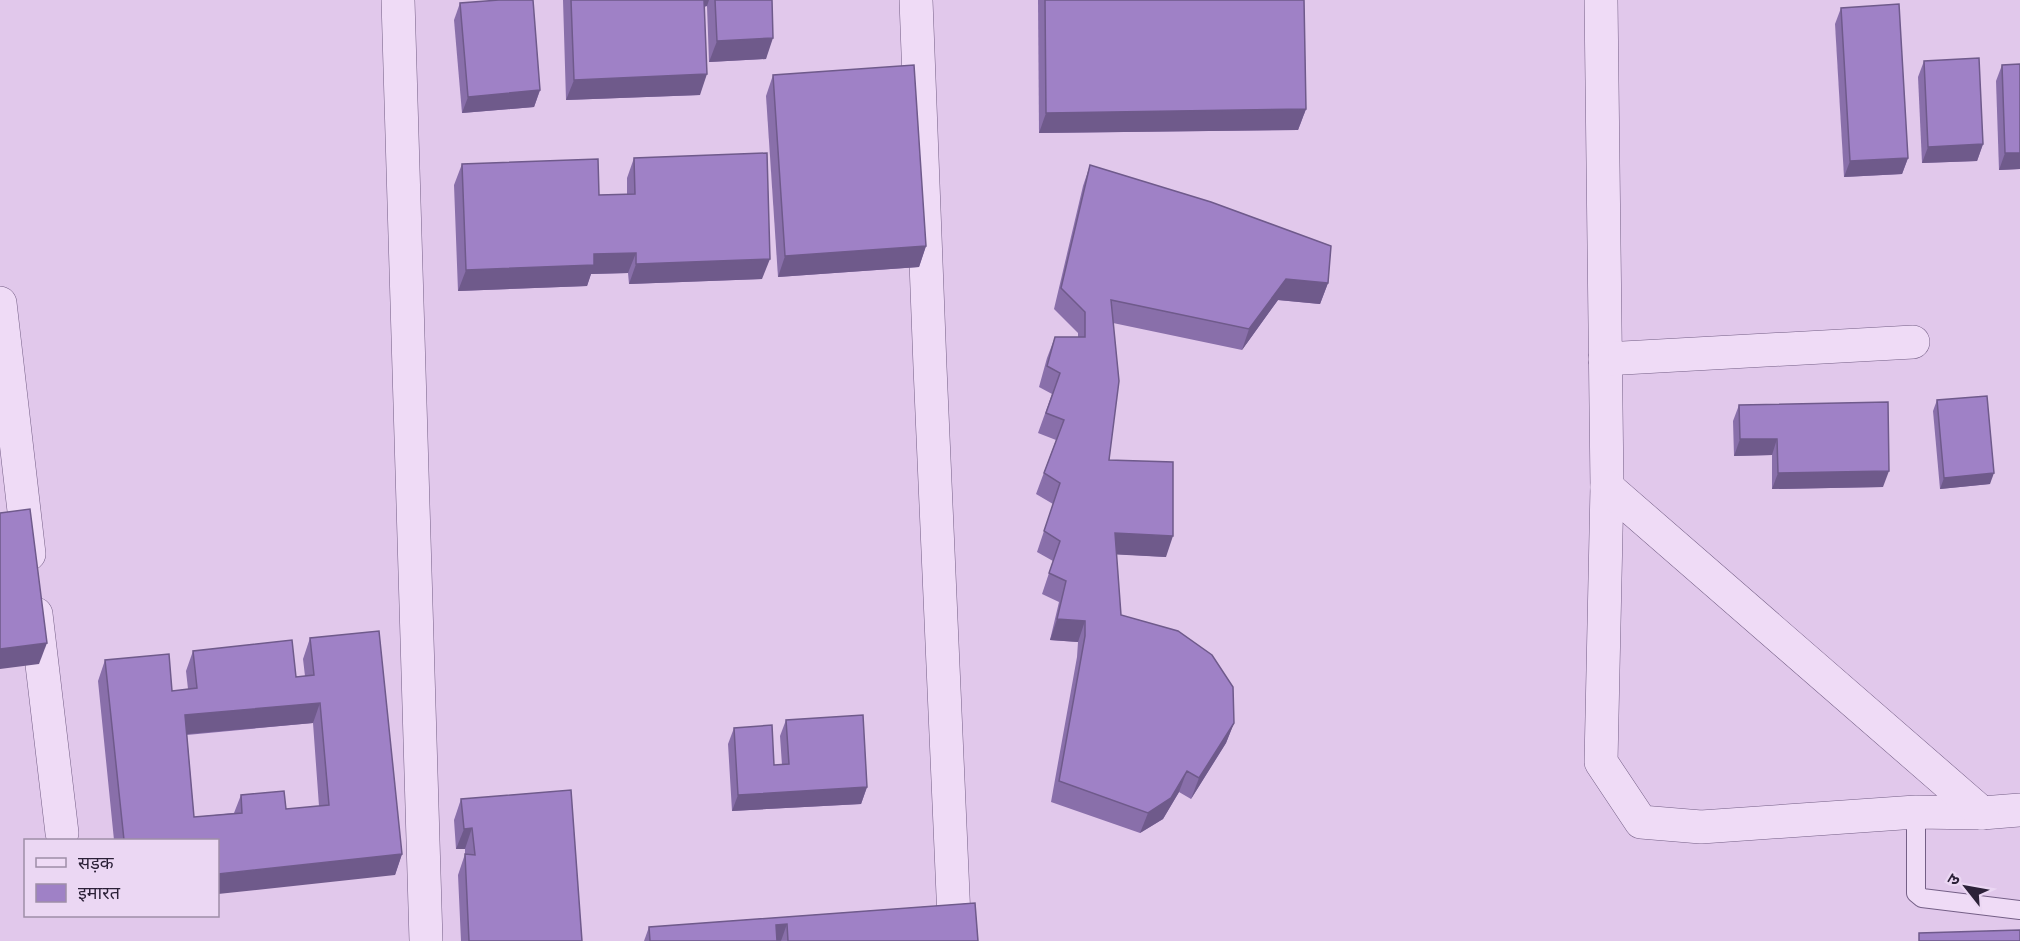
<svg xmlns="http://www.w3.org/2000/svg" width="2020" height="941" font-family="'IBM Plex Serif','Noto Sans Devanagari',serif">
<rect width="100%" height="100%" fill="#e1c8eb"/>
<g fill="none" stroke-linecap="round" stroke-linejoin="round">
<defs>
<path id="lane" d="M1916,812v81l6,5 98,12"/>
<g id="street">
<path d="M398,0l28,941"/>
<path d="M916,0l14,367 25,574"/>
<path d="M1601,0l6,487 -6,275 40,60 60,5 215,-15 66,1 38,-3"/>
<path d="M0,303l29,251"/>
<path d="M1605,359l308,-17"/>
<path d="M1607,487l375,326"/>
<path d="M36,614l26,219"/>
</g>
</defs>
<use href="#lane" stroke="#745f86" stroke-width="20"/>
<use href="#street" stroke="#745f86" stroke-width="34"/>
<use href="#lane" stroke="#efdbf6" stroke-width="18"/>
<use href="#street" stroke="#efdbf6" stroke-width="33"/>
</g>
<g fill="#896faa" fill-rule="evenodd">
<path d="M563,0h209l-6,59 -57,3 -2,-56 -3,1 -4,88 -134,5z"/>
<path d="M1038,0h266l2,109 -8,21 -259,3z"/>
<path d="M460,3l80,87 -6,17 -72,6 -8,-93z"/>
<path d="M1841,8l67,150 -6,16 -58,3 -9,-153z"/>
<path d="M1924,61l59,83 -6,17 -55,2 -4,-86z"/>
<path d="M2020,64v105l-21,1 -3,-89 6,-16z"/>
<path d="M773,75l153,171 -7,21 -141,10 -12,-181z"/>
<path d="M634,158l128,121 -133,5 -1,-11 -37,1 -4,12 -129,5 -4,-106 8,-21 137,31 28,-1v-16z"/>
<path d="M1090,165l238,118 -8,21 -42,-4 -36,50 -129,-27 -4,137 57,97 -50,-3 5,61 113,108 -8,20 -35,56 -12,-7 -16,27 -23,14 -89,-31 26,-145 1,-15 -28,-2 9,-38 -17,-8 11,-33 -16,-9 16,-48 -17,-10 20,-54 -18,-7 14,-39 -13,-7 8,-29 8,-21h23v-4l-24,-24 29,-123z"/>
<path d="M1937,400l53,84 -50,5 -7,-78z"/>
<path d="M1739,405l144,82 -111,2v-34l-38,1 -1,-35z"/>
<path d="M310,638l92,216 -7,21 -177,-35h-104l-16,-159 7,-21 67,31 16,-2 -2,-18 7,-20 103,26 9,-1 -2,-17zM313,723l6,83 -33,3 -45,-14 -7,18 -40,4 -7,-82z"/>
<path d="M786,720l81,67 -6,17 -129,7 -4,-67 6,-16 40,37h8l-2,-29z"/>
<path d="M461,799l121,142h-121l-3,-66 7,-21v-5h-9l-2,-29z"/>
<path d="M975,903l3,38h-334l5,-14z"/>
</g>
<g fill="#6f5a8b">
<path d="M703,0h6l-2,6 -7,1z"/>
<path d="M773,38l-7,21 -57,3 8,-21z"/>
<path d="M707,74l-7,21 -134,5 8,-20z"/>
<path d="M540,90l-6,17 -72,6 6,-16z"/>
<path d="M1306,109l-8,21 -259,3 7,-20z"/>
<path d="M1983,144l-6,17 -55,2 6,-16z"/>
<path d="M2005,153h15v16l-21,1z"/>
<path d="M1908,158l-6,16 -58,3 6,-16z"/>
<path d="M926,246l-7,21 -141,10 7,-21z"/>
<path d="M636,253l-8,20 -37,1 -4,12 -129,5 8,-21 128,-16z"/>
<path d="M770,259l-8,20 -133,5 7,-20z"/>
<path d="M1286,279l42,4 -8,21 -42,-4 -36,50 7,-21z"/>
<path d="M1740,439h37l-5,16 -38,1z"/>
<path d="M1889,471l-6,16 -111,2 6,-16z"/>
<path d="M1994,473l-4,11 -50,5 4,-11z"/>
<path d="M1115,533l58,3 -7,21 -59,-3z"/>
<path d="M1057,619l28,2 -7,21 -28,-2z"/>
<path d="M47,643l-8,21 -39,5v-20z"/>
<path d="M320,703l-7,20 -136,12 8,-20z"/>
<path d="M1234,723l-8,20 -35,56 8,-21z"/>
<path d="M1187,771l-8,21 -16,27 -23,14 8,-20z"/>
<path d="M867,787l-6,17 -129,7 6,-16z"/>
<path d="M472,828l-7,21h-9l8,-20z"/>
<path d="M402,854l-7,21 -177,19v-20z"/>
<path d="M787,924l-6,17h-11l6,-16z"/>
</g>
<g fill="#9f81c6" stroke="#6f5a8b" stroke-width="1.5" fill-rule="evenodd">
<path d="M499,0h34l7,90 -72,7 -8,-94z"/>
<path d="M571,0h133l3,74 -133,6z"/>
<path d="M715,0h57l1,38 -56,3z"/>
<path d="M1045,0h259l2,109 -260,4z"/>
<path d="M1899,4l9,154 -58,3 -9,-153z"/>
<path d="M1979,58l4,86 -55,3 -4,-86z"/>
<path d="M2020,64v89h-15l-3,-88z"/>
<path d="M914,65l12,181 -141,10 -12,-181z"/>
<path d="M767,153l3,106 -134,5v-11l-42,1v11l-128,5 -4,-106 136,-5 1,36 36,-1 -1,-36z"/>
<path d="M1090,165l121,37 120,44 -3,37 -42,-4 -37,50 -138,-29 8,81 -10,79 64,2v74l-58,-3 6,82 57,16 34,24 21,32 1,36 -35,55 -12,-7 -16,27 -23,15 -89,-32 26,-145v-15l-28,-2 9,-38 -17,-8 11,-32 -16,-10 16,-48 -16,-10 20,-53 -18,-7 14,-40 -13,-7 8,-29h30v-25l-24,-24z"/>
<path d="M1987,396l7,77 -50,5 -7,-78z"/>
<path d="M1888,402l1,69 -111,2 -1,-34h-37l-1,-34z"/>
<path d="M30,509l17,134 -47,6v-136z"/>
<path d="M379,631l23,223 -184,20v-34h-94l-19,-180 64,-6 3,37 25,-3 -4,-37 99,-11 4,37 18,-2 -4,-37zM320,703l9,102 -43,4 -2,-18 -43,4 1,18 -48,4 -9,-102z"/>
<path d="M863,715l4,72 -129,8 -4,-67 38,-3 2,40 15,-1 -3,-44z"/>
<path d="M571,790l11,151h-113l-4,-87 10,1 -3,-27 -8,1 -3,-30z"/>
<path d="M975,903l3,38h-190l-1,-17 -11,1 1,16h-127l-1,-14z"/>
<path d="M2020,930v11h-101v-8z"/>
</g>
<rect x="24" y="839" width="195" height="78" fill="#ebd7f3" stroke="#9f8ea8" stroke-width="1.5"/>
<rect x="36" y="858" width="30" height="9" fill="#efdbf6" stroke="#9f8ea8" stroke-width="1.5"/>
<text x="78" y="869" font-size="18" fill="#2c2138">सड़क</text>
<rect x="36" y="884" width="30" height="18" fill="#9f81c6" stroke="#9f8ea8" stroke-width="1.5"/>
<text x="78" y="899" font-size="18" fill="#2c2138">इमारत</text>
<g transform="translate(1966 887) rotate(301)" stroke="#ebd7f3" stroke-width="4.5" paint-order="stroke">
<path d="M0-4.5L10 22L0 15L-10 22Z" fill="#2c2138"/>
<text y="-9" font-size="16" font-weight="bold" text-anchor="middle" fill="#2c2138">उ</text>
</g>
</svg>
